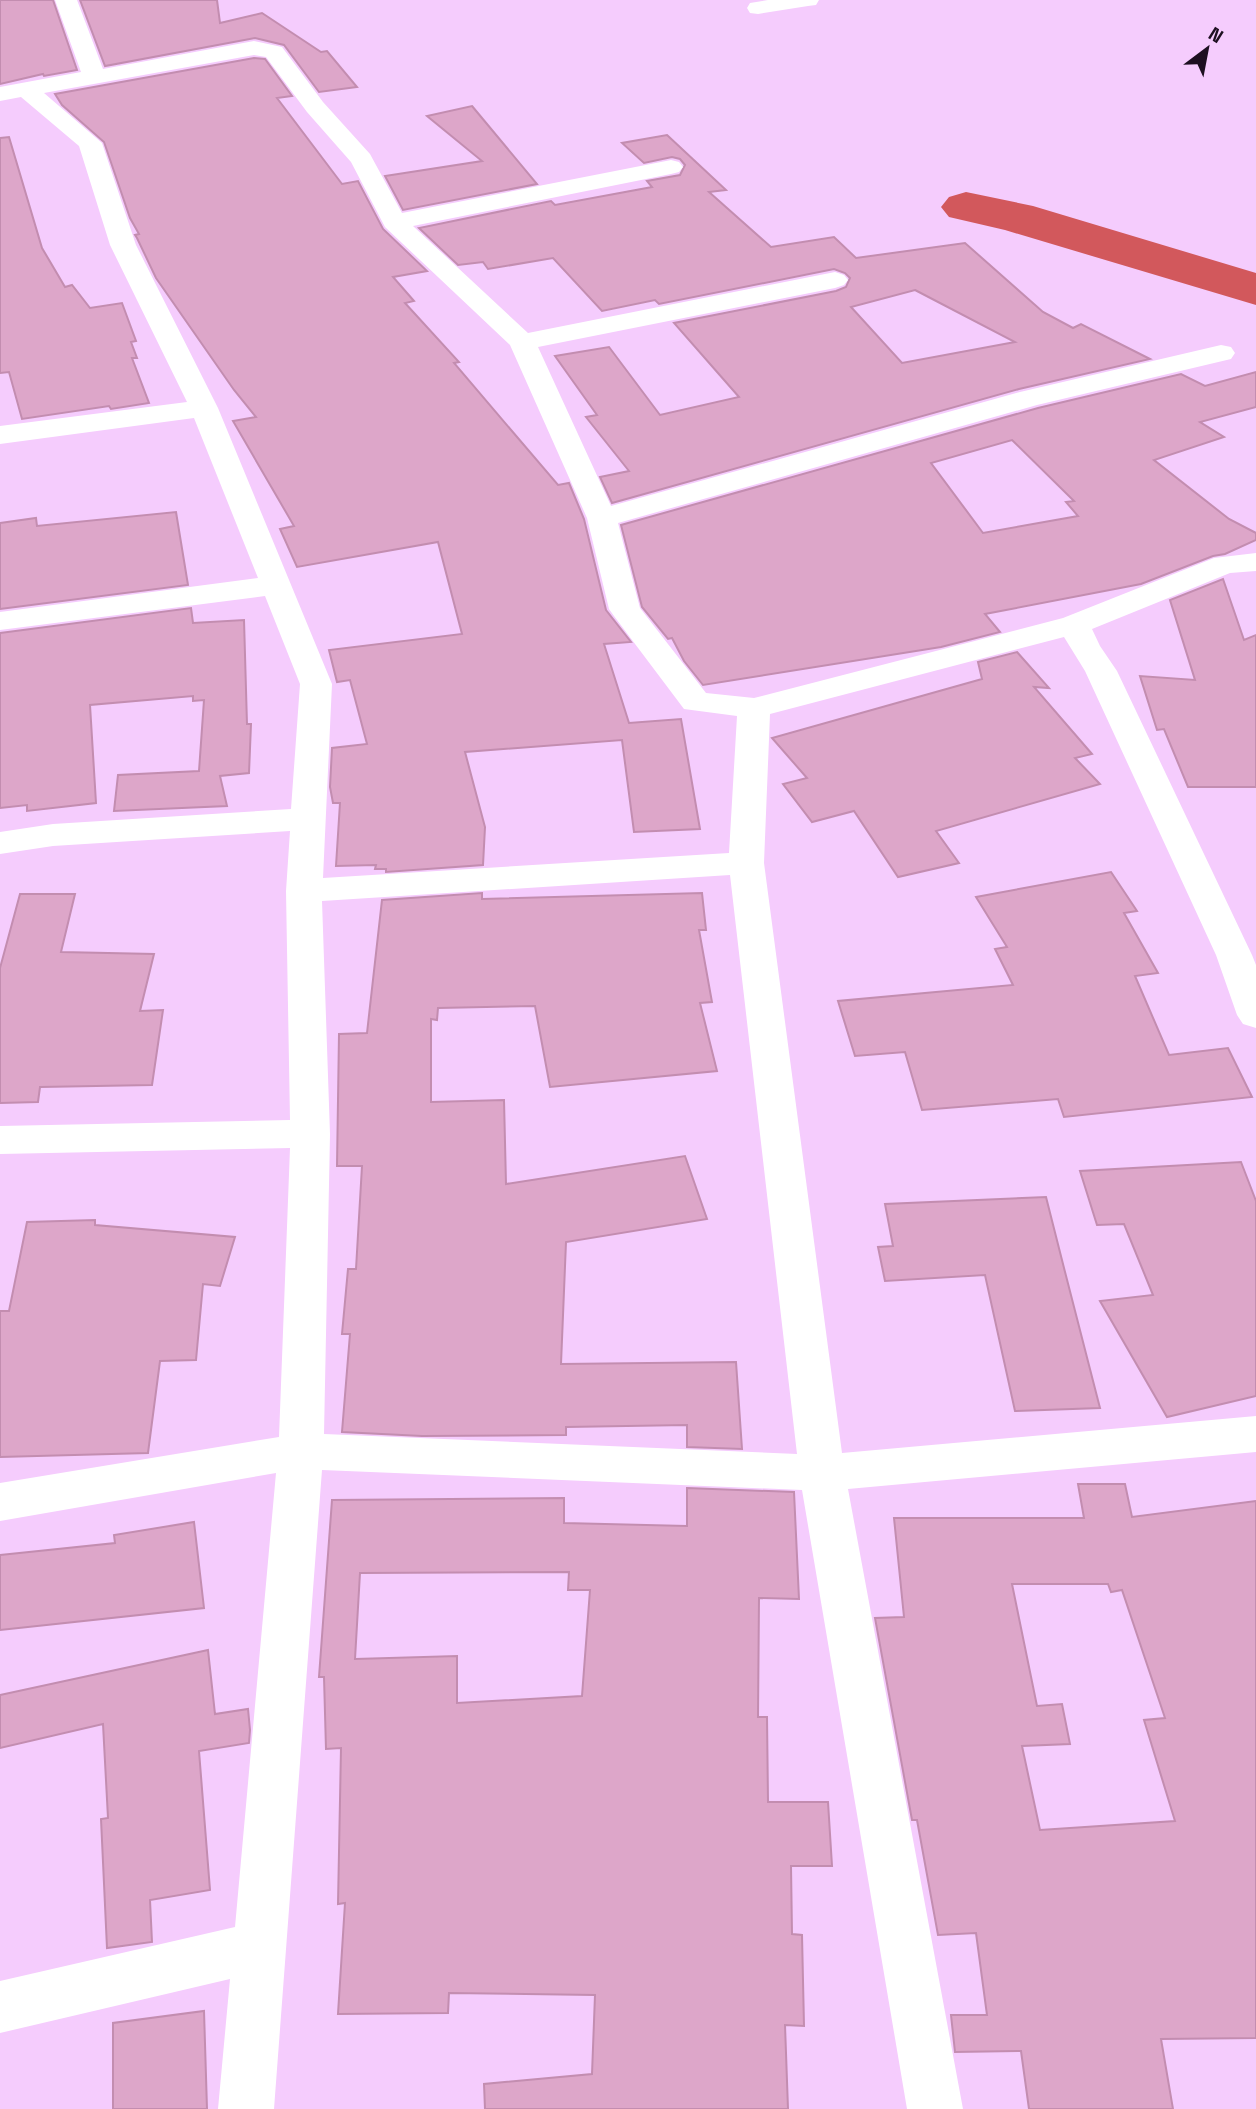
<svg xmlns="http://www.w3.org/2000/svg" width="1256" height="2109" font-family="'Space Grotesk',sans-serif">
<rect width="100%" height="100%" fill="#f5ccfd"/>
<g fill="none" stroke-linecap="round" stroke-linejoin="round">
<path fill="#d2585c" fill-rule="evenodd" d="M966,192l67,14 223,67v32l-251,-75 -56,-13 -8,-10 8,-10z"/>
</g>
<g fill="#dda6c9" stroke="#c38db0" stroke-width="2" fill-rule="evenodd">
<path d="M0,0h53l24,70 -33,6 -1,-2 -43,10z"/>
<path d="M80,0h137l3,23 42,-10 59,39 6,-1 30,36 -38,5 -35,-47 -29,-7 -150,28z"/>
<path d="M254,58l11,1 27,37 -15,2 65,86 16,-3 25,48 44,42 -34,6 21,24 -9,2 54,59 -5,1 104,122 11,-2 15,36 22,91 25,32 -27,2 25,79 52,-4 19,110 -66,3 -12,-92 -157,12 20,75 -2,38 -97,7v-3h-11l1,-4 -40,1 4,-63h-7l-3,-16 2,-39 35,-4 -17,-64 -13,2 -8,-32 133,-16 -24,-92 -141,25 -17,-38 14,-3 -61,-105 23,-4 -22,-27 -78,-112 -19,-40 -2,-3 4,-1 -9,-16 -26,-76 -42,-37 -7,-11z"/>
<path d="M472,106l65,78 -134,26 -18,-34 97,-15 -55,-45z"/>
<path d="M667,135l59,55 -17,2 62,55 63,-10 22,21 109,-15 78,69 30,16 8,-4 69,35 -131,30 -407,114 -12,-26 29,-6 -43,-54 11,-2 -42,-59 54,-9 51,68 79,-18 -65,-74 162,-32 10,-4 4,-9 -5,-5 -11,-4 -175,35 -4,-4 -53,11 -49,-53 -65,11 -5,-7 -25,3 -39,-37 132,-27 4,4 97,-18 -5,-6 33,-6 5,-10 -5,-6 -8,-2 -28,6 -22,-20zM915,290l100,52 -113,21 -51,-56z"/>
<path d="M9,137l33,111 23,39 7,-2 18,23 32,-5 14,38 -5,1 6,16h-5l17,45 -38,6 -2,-3 -87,13 -13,-47 -9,1v-235z"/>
<path d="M1256,372v35l-56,15 24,15 -70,23 75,59 27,14v7l-31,14 -12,2 -72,28 -156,30 15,18 -59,15 -238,38 -19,-24 -12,-23 -4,1 -26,-32 -21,-82 417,-117 143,-34 24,12zM1012,440l62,61 -8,1 12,14 -95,17 -52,-70z"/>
<path d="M176,512l12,73 -188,24v-86l36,-5 1,8z"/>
<path d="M1223,579l21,61 12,-5v152h-68l-24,-58 -7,1 -17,-54 55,4 -25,-80z"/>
<path d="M191,608l2,15 51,-3 3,104h4l-2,49 -29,3 7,30 -113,5 4,-36 81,-4 5,-71 -11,1v-5l-103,9 6,98 -69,8v-6l-27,3v-175z"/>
<path d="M1017,652l32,36 -15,-1 58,67 -17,4 25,26 -164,47 23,32 -61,14 -44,-66 -42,11 -29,-38 24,-6 -35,-40 210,-59 -4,-17z"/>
<path d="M1111,872l26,39 -13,2 34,60 -23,3 34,79 59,-7 24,49 -188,20 -6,-18 -136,11 -17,-58 -50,4 -17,-55 175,-16 -18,-36 12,-2 -31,-50z"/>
<path d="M482,893v6l220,-6 4,37h-7l13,72 -12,1 17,68 -167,16 -15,-81 -97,2 -1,12 -6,-1v83l73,-2 2,84 179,-28 22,63 -141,23 -5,122 175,-2 6,87 -55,-2v-22l-121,2v8l-144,1 -80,-4 8,-98h-8l6,-65h8l6,-103h-25l2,-132 28,-1 15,-133z"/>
<path d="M20,894h55l-14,58 93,2 -14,57 23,-1 -11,75 -112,2 -2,15 -38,1v-135z"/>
<path d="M1241,1162l15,39v195l-89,21 -67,-116 53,-6 -29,-71 -27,1 -17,-54z"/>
<path d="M1046,1197l18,71 36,140 -85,3 -30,-136 -100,6 -7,-34 15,-1 -8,-42z"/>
<path d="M95,1220v5l140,12 -15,49 -17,-2 -7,76 -36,1 -12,92 -148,4v-146h9l18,-89z"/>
<path d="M1078,1484h47l7,33 124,-16v537l-95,1 12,70h-144l-8,-58 -66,1 -4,-37h36l-11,-82 -38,2 -21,-115h-5l-37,-202 29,-1 -10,-99h190zM1012,1584h96l3,8 11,-2 43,128 -21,2 31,101 -135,9 -18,-84 48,-2 -8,-40 -25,2z"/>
<path d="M687,1488l107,4 5,107 -40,-1 -1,119h9l1,85h60l4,64h-41l1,68 10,1 2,91 -19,-1 3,84h-303l-1,-25 108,-10 3,-79 -146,-2 -1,20 -110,1 7,-111 -7,1 3,-156 -15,1 -2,-72h-5l13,-177 232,-2v25l123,3zM569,1572l-1,18h22l-8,106 -125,7v-47l-102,3 5,-86z"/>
<path d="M194,1522l10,86 -204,22v-75l115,-12 -1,-8z"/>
<path d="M208,1650l7,64 33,-5 2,21 -1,13 -50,8 11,139 -60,10 2,42 -45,6 -6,-129 7,-1 -5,-94 -103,24v-53z"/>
<path d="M204,2011l3,98h-94v-86z"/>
</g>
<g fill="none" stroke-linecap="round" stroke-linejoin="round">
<g fill="#fff" fill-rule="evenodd">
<path d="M55,0h22l26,69 151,-28 28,6 41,55 47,52 32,59 269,-53 8,2 4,5 -4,5 -8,2 -258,52 115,107 307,-61 9,3 4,5 -4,5 -9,3 -297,59 73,159 409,-114 201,-47 10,2 4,6 -4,6 -194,46 -419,118 22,85 66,85 48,5 309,-80 151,-60 42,-5v18l-26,2 -138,56 8,17 17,25 135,284 4,10v63l-13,-4 -6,-9 -21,-60 -131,-284 -21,-34 -294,77 -6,149 78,590 414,-37v36l-408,37 115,620h-56l-105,-619 -480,-20 -48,639h-56l12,-130 -230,54v-52l235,-54 41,-454 -276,48v-38l279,-46 11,-289 -290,6v-28l290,-6 -4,-229 4,-60 -237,15 -53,8v-22l53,-8 238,-15 9,-125 -35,-88 -265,34v-18l258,-34 -64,-160 -194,26v-18l187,-24 -77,-157 -31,-99 -58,-49 -21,4v-14l81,-15zM254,55l12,2 41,55 44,50 34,65 125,118 77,173 22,91 5,7 70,93 53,7 -8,137 -406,25 9,-194 -114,-276 -82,-163 -34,-102 -58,-50zM730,875l67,579 -473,-20 6,-300 -8,-233z"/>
<path d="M768,0h51l-3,5 -8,1 -50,8 -8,-1 -3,-5 3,-5z"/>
</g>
</g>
<g transform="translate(1207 49) rotate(32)" stroke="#f5ccfd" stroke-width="5" paint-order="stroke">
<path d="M0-5L12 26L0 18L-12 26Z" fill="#1d0f20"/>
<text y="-10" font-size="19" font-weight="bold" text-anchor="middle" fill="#1d0f20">N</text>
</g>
</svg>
